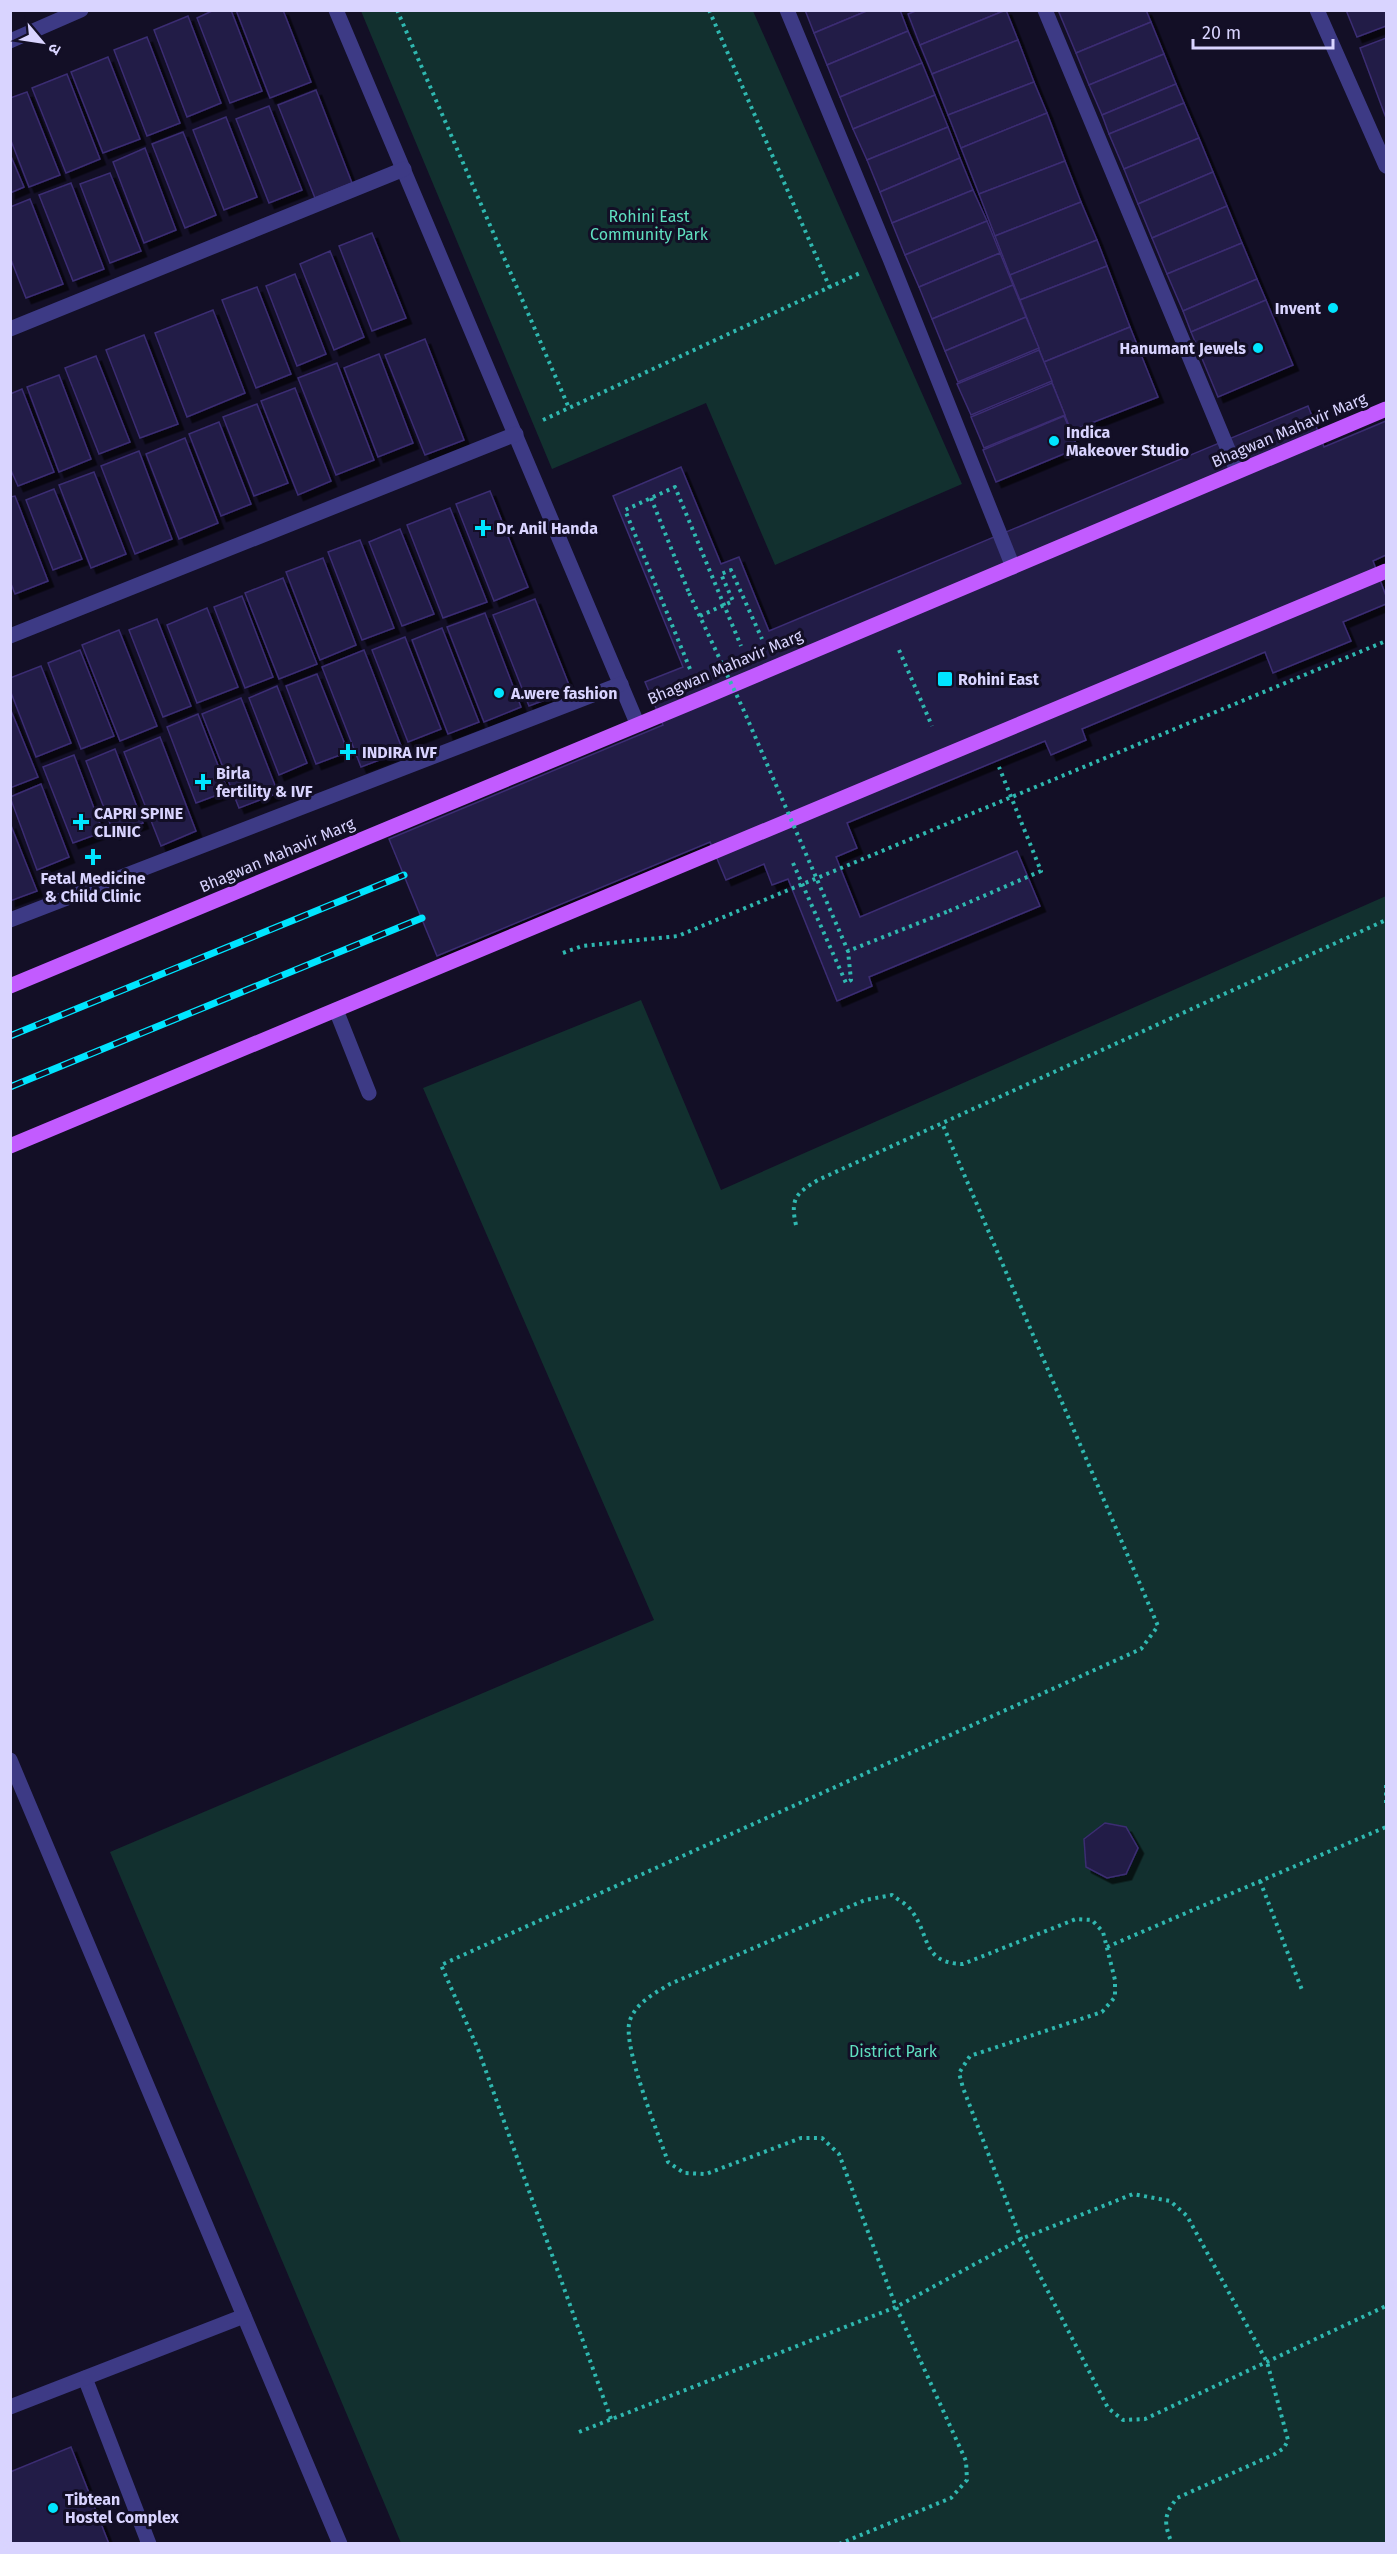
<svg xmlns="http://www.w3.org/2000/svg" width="1397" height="2554" font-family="'Fira Sans','Noto Sans Devanagari',sans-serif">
<defs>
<filter id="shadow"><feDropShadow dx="5.5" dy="5.5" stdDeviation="0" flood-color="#0009"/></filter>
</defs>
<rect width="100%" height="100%" fill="#130f26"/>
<g fill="#12302f">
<path d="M361,11h392l209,473 -187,81 -69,-162 -154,66z"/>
<path d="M1386,896v1647h-985l-291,-691 544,-232 -231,-532 218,-88 80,190z"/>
</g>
<g fill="#241b47" stroke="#3b2d73" stroke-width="1.5" filter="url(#shadow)">
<path d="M214,10h17l31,81 -32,12 -33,-85z"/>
<path d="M236,10h47l28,72 -41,16z"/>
<path d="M805,10h64l-55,23z"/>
<path d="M869,10h31l8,21 -81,34 -13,-32z"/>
<path d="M918,10h88l-86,35 -12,-31z"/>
<path d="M1006,10l12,30 -86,34 -12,-29z"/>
<path d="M1058,10h88l5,12 -75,31z"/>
<path d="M1346,10h40v16l-29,11z"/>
<path d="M188,16l33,87 -34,14 -33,-87z"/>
<path d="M1151,22l13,32 -75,31 -13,-32z"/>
<path d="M908,31l14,32 -82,34 -13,-32z"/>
<path d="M147,37l33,86 -33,13 -33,-86z"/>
<path d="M1386,38v80l-26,-70z"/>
<path d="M1018,40l16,42 -86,33 -16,-41z"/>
<path d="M1164,54l12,30 -74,31 -13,-30z"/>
<path d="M108,57l32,82 -37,14 -32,-81z"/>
<path d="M922,63l13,32 -82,34 -13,-32z"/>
<path d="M67,74l33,85 -34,14 -34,-85z"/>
<path d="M1034,82l13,31 -86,35 -13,-33z"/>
<path d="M1176,84l8,19 -75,31 -7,-19z"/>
<path d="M316,90l36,93 -37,15 -37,-93z"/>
<path d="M27,92l33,83 -31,12 -19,-49v-40z"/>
<path d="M935,95l13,32 -81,33 -14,-31z"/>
<path d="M1184,103l15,35 -75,31 -15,-35z"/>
<path d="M269,106l33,84 -33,13 -33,-84z"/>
<path d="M1047,113l18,48 -86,33 -18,-46z"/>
<path d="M226,117l31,80 -33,13 -31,-80z"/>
<path d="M948,127l12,31 -80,34 -13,-32z"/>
<path d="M183,132l33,83 -31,13 -33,-84z"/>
<path d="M1199,138l14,34 -75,32 -14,-35z"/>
<path d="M145,148l31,82 -32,13 -31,-81z"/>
<path d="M10,154l14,33 -14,6z"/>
<path d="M960,158l13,32 -81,33 -12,-31z"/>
<path d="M1065,161l16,41 -86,34 -16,-42z"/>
<path d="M1213,172l14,34 -75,32 -14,-34z"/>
<path d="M110,173l31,78 -31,12 -30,-79z"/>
<path d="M71,183l33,86 -31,12 -34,-86z"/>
<path d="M973,190l14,31 -82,34 -13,-32z"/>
<path d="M30,199l33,85 -37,14 -16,-41v-50z"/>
<path d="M1081,202l16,38 -87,35 -15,-39z"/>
<path d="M1227,206l15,37 -75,31 -15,-36z"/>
<path d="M987,221l13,32 -81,34 -14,-32z"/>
<path d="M372,233l34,85 -34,13 -33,-85z"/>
<path d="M1097,240l10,26 -87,34 -10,-25z"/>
<path d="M1242,243l15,36 -74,32 -16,-37z"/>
<path d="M330,251l34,86 -30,13 -34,-86z"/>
<path d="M1000,253l13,32 -81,34 -13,-32z"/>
<path d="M1107,266l23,61 -86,35 -24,-62z"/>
<path d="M295,274l31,80 -29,12 -31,-80z"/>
<path d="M1257,279l9,21 -75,32 -8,-21z"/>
<path d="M1013,285l13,32 -81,34 -13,-32z"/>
<path d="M257,287l34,87 -35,14 -34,-88z"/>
<path d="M1266,300l27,65 -75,32 -27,-65z"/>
<path d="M213,310l32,83 -58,24 -32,-84z"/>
<path d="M1026,317l13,31 -81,34 -13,-31z"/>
<path d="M1130,327l28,70 -87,34 -27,-69z"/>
<path d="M144,335l34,89 -38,14 -34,-88z"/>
<path d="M425,339l39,101 -39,15 -40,-100z"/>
<path d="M1039,350l13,31 -81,34 -14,-31z"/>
<path d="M379,354l34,89 -35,14 -34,-89z"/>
<path d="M96,356l34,86 -31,12 -34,-86z"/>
<path d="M337,363l37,97 -38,15 -38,-97z"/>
<path d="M59,375l32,84 -32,13 -32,-85z"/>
<path d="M1052,383l13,32 -81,33 -13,-31z"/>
<path d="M295,388l36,93 -33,14 -37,-94z"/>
<path d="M22,389l32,83 -36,14 -8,-18v-74z"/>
<path d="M257,404l31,79 -34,13 -31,-79z"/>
<path d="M1308,406l16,41 62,-26v134l-13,6 13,35v8l-43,18 8,19 -78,32 -8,-21 -183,77 4,11 -35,15 -6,-14 -198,82 10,25 -21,9 24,60 157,-66 23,55 -171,71 3,9 -35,15 -49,-122 -16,6 -8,-21 -38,16 -16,-38 -273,114 -48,-117 274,-114 -18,-43 38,-15 -70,-171 68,-29 40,97 18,-7 30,74z"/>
<path d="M1064,416l14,32 -82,34 -13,-32z"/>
<path d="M219,422l32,82 -30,12 -32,-82z"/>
<path d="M185,438l33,85 -39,16 -33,-85z"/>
<path d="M139,451l33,88 -37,15 -34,-88z"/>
<path d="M94,472l32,82 -35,14 -32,-83z"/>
<path d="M54,489l28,70 -29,11 -27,-70z"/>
<path d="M490,491l38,96 -34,14 -38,-97z"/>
<path d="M15,496l33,85 -33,13 -5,-13v-84z"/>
<path d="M450,508l37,94 -44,16 -36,-93z"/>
<path d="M400,529l34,85 -32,12 -33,-84z"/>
<path d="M360,540l34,88 -32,12 -34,-88z"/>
<path d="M323,558l33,87 -36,15 -34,-88z"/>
<path d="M283,578l34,86 -38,15 -34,-86z"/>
<path d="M242,596l31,81 -28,11 -31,-81z"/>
<path d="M535,599l36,91 -42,16 -36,-91z"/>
<path d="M207,608l31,79 -41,16 -30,-78z"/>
<path d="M485,613l36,94 -37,15 -37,-95z"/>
<path d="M157,619l34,87 -28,11 -34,-87z"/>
<path d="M442,628l37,94 -31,12 -36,-94z"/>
<path d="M119,630l38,96 -37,15 -38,-96z"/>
<path d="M405,637l36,92 -33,13 -36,-92z"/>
<path d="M80,650l34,86 -33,13 -33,-86z"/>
<path d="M364,650l39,101 -42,16 -39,-100z"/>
<path d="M41,666l30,77 -35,14 -26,-67v-12z"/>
<path d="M317,674l31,78 -32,12 -30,-78z"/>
<path d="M277,686l30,77 -28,12 -30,-77z"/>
<path d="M241,698l37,95 -39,15 -37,-94z"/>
<path d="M10,708l28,69 -28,11z"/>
<path d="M198,714l30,77 -32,12 -29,-76z"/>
<path d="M160,737l36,94 -35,15 -37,-94z"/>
<path d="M115,749l28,74 -29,11 -28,-73z"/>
<path d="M74,755l29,77 -30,11 -30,-76z"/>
<path d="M41,784l28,73 -32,13 -27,-73z"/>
<path d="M10,823l27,68 -27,10z"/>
<path d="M1105,1823l21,4 12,21 -12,26 -19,4 -21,-11 -2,-28z"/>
<path d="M71,2447l38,97h-99v-72z"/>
</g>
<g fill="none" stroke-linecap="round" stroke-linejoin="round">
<g stroke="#2fb8b0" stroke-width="4" stroke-dasharray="3 4.5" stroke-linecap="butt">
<path d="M397,10l172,398"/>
<path d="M709,10l121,278"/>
<path d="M543,420l317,-147"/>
<path d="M651,498l38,95"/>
<path d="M700,616l33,-15 -12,-27 10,-4 31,69"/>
<path d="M899,650l33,76"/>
<path d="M690,669l-65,-159 50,-23 66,159"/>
<path d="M793,863l53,120 5,-3 -3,-29"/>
<path d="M949,911l92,-40 -42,-104"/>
<path d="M563,953l19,-7 96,-10 708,-295"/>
<path d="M796,1225c-6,-26 0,-32 22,-45l568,-260"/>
<path d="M1386,1785v20"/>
<path d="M1260,1881l42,109"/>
<path d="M1107,1947l279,-120"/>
<path d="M611,2419l-133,-370 -37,-84 700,-316 17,-23 -216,-503"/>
<path d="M579,2432l317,-125 125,-68 112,-45 37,7 17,15 80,146 21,78 -4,8 -9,6 -98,44c-14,18 -13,25 -5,46"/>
<path d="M839,2544l112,-46 16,-18 -1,-19 -70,-154 -57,-153 -17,-16h-21l-95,36 -22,-1 -16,-11c-9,-27 -47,-118 -38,-142 6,-17 25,-27 40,-36l195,-84 27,-5c6,5 15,9 19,15 20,26 10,53 52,54l113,-45 16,1 11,12 12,48v17l-13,15 -132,44 -11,17 4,15 58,151 87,169 15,12 22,-1 241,-113"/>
</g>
<g stroke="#3d3a85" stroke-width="15">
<path d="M336,10l301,713"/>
<path d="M787,10l103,249 123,308"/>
<path d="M1045,10l192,461"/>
<path d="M1317,10l69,156"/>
<path d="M10,41l71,-31"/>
<path d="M10,329l394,-160"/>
<path d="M10,636l506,-202"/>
<path d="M10,920l611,-236"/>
<path d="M336,1010l33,83"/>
<path d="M10,1760l330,784"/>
<path d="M85,2378l64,166"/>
<path d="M10,2407l234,-91"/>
</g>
<g stroke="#c25bff" stroke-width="15">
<path d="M10,986l692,-288 684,-289"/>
<path d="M10,1146l1376,-575"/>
</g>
<defs>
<g id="rail">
<path d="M10,1036l394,-161"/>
<path d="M10,1087l412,-169"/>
</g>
</defs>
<use href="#rail" stroke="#00e5ff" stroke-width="7"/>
<use href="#rail" stroke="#130f26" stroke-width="4.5" stroke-dasharray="14" stroke-linecap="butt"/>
<path stroke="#2fb8b0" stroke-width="4" stroke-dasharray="3 4.5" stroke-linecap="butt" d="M689,593l55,118 104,240 101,-40"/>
</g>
<g fill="#00e5ff" stroke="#130f26" stroke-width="2">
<circle cx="1333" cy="308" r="6"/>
<circle cx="1258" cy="348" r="6"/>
<circle cx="1054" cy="441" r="6"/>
<path d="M480 519h6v6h6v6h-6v6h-6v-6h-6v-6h6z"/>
<rect x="937" y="671" width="16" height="16" rx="3"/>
<circle cx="499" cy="693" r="6"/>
<path d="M345 743h6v6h6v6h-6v6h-6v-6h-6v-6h6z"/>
<path d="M200 773h6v6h6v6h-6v6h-6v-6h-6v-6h6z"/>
<path d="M78 813h6v6h6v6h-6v6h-6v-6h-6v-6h6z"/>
<path d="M90 848h6v6h6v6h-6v6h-6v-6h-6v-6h6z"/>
<circle cx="53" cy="2508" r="6"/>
</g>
<g text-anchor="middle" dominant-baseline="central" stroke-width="6" stroke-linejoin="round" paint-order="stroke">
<g font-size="16" fill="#5fe0c0" stroke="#130f26">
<text x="649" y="216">Rohini East<tspan x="649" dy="18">Community Park</tspan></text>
<text x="893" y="2051">District Park</text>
</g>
<g font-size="16" font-weight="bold" fill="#d9d4ff" stroke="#130f26" text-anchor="start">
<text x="1321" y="308" text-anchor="end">Invent</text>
<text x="1246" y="348" text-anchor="end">Hanumant Jewels</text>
<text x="1066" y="432">Indica<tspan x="1066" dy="18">Makeover Studio</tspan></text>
<text x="496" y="528">Dr. Anil Handa</text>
<text x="958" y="679">Rohini East</text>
<text x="511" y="693">A.were fashion</text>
<text x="362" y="752">INDIRA IVF</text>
<text x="216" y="773">Birla<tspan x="216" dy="18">fertility &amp; IVF</tspan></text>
<text x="94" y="813">CAPRI SPINE<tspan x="94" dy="18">CLINIC</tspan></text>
<text x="93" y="878" text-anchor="middle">Fetal Medicine<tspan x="93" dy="18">&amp; Child Clinic</tspan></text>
<text x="65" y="2499">Tibtean<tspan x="65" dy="18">Hostel Complex</tspan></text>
</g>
<g font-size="16" fill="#d9d4ff" stroke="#130f26">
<text transform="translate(1289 430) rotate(-23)">Bhagwan Mahavir Marg</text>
<text transform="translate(725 667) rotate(-23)">Bhagwan Mahavir Marg</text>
<text transform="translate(277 855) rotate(-23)">Bhagwan Mahavir Marg</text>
</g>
</g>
<rect width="1397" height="2554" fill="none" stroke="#d9d4ff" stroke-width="24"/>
<g transform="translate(42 42) rotate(119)" stroke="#130f26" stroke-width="4.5" paint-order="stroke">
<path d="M0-4.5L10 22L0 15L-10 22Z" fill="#d9d4ff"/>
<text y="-9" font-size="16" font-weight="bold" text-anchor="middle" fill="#d9d4ff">उ</text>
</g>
<path d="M1193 39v9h140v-9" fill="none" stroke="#d9d4ff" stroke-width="3"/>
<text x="1202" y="39" font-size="18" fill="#d9d4ff" stroke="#130f26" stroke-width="4.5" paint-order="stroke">20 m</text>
</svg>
